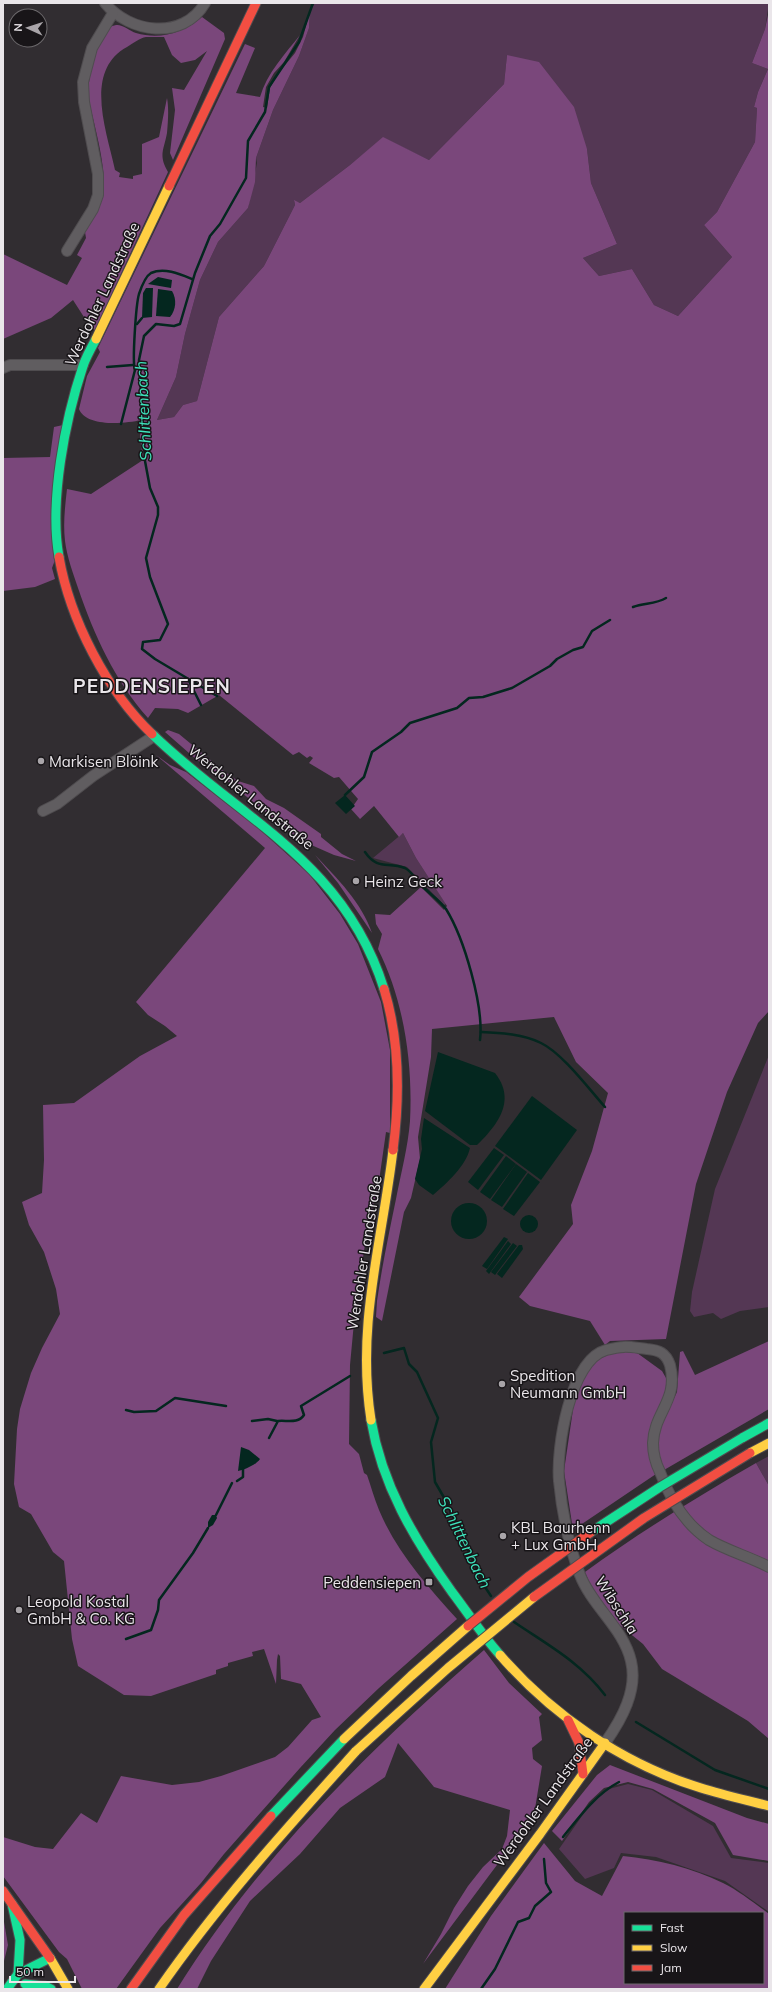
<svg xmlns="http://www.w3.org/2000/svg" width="772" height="1992" font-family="Mulish,sans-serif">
<rect width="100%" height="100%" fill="#312d31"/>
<g fill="#543754">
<path d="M315,3h454l-4,26 -13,34 16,6 -10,23 -4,15 3,1 -2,34 -38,70 -13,13 28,32 -54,59 -24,-11 -22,-36 -33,7 -16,-18 34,-14 -26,-61 -4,-34 -80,-94 -3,29 -75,76 -46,-22 -33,27 -50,38 -6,-2 1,4 -31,61 -45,51 -22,84 -14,4 -9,12 -17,3 19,-43 9,-43 15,-54 18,-38 30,-34 9,-45 -1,-5 17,-48 26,-54 10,-28 1,-17z"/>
<path d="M403,833l13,25 30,46 -2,1 -37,-38 -34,-9z"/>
<path d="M769,1055v252l-29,4 -19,8 -8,-6 -19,4 -4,-6 2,-19 23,-103z"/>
<path d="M769,1456v30l-13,-23z"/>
<path d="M628,1784l24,6 61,36 18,32 38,5v49l-44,-31 -69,-24 -35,-4 -7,15 -29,11 -26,-30 32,-46 14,-13z"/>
</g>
<g fill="#7a477b" fill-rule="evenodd">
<path d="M769,10v1001l-11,12 -31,69 -31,92 -30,155 -56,2 -5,4 -15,-24 -60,-15 -11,-9 54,-73 -2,-19 21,-54 16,-58 -32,-31 -22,-45 -122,12 -1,28 -13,80 2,22 -9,39 -7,14 -22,109 -6,-4 1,-16c5,-35 12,-68 19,-102 5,-26 12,-52 14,-78 3,-58 -6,-120 -32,-172l4,-15 -6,-10 -1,-10 15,1 31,-28 23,23 3,-4 -31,-48 -13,-25 -4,4 -25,-31 -14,13 -9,-10 7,-10 -19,-22 -5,1 -25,-15 4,-5 -3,-2 -3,2 -8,-6 -6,3 -74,-60 -31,18 -10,-4 -23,-1 -7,10c-33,-37 -54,-83 -70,-130 -5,-15 -11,-31 -13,-47 -2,-17 0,-35 2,-52l24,5 52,-34 -3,-23 1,-17c-17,4 -55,7 -62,-11l8,-33 13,-24 -2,-4 147,-304 10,4 -19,45 24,4c7,-24 25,-43 40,-62l-16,27 -10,11 -8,14 -3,20 4,1 3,-20 7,-13 18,-22 8,-16 7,-26 -1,17 -10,28 -26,54 -17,48 -1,24 -7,26 -30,34 -18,38 -15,54 -9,43 -19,43 17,-3 9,-12 14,-4 22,-84 45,-51 31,-61 -1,-5 6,3 50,-38 33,-28 46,23 75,-76 3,-29 32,7 35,45 13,42 4,34 26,61 -34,14 16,18 33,-7 22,36 24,11 54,-59 -28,-32 13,-13 38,-70 2,-34 -3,-1 4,-15 10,-23 -16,-6 13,-34z"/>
<path d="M202,17l22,16 1,6 -52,121 -3,-7 5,-43 -3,-22 12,2 23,-39 -12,9 -14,3 -9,-8 -8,-18c-6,0 -12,0 -18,0 -6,1 -14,7 -19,10 -44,24 -20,85 -12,123l5,3 -1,4 14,2v-3l9,-2v-30l17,-7 8,-39c2,11 1,23 0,35 -3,17 -9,22 1,39l-73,158 -4,-2 -18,-28 -22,18 -48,21v-85l64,31 15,-27 -5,-3 9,-17 -1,-6c7,-12 14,-23 17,-36 7,-24 -9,-74 -14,-100 0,-15 8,-69 28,-71 6,-1 14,6 20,8 24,7 47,0 66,-16z"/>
<path d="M63,425l-8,135 -3,8 3,11 -20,8 -32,4v-133l47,-1 4,-30z"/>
<path d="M168,730l11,4 46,38 13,9 16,5 12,13 18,9 37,26v3l21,17 14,7 -22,-6 -34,-15 -79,-64 -24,-16 -32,-28z"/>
<path d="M156,755l14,10 16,7 72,56 51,46 31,40 18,30 23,58 9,48v83l-4,-1 -7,49 -12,51 -11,69 -6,64 -1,79 10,10 5,19 3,2c4,11 7,23 12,35 17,41 48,76 78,109l-78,69 -44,42 -35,38 -76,86 -23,29 -41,45 -44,61h-34l-15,-30 -8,-7 -56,-76v-39l32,10 18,2 28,-36 16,10 24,-47 51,9 27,-3 22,-6 54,-19 13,-10 24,-27 9,-3 -20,-33 -20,-5 -1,-23 -2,-2 -1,6 -1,24 -12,-35 -12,3 1,4 -25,7v3l-12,4v4l-65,22 -27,-1 -46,-29 -6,-27 -8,-78 -11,-9 -22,-38 -12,-7 -5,-23 3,-55 3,-20 11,-36 11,-25 18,-34 -4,-25 -12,-37 -15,-27 -7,-23 20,-9 2,-33 -1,-55 31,-2 66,-47 37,-20 -12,-10 -17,-11 -12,-13 129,-154z"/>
<path d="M315,855c22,23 47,48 57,78l-34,-50z"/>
<path d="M769,1341v68l-105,61 -7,-23 3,-19 17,-36 3,-40 3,-1 12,24z"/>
<path d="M633,1350l29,21 4,7 1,10 -12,29 1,57 -83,56 -9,-59 11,-75 18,-34 17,-8z"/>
<path d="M756,1463l13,23v253l-21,-18 -86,-52 -19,-25 -26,-21 -24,-32 -8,-19c55,-40 112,-75 171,-109z"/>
<path d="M484,1650l25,33 33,31 -3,3 3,23 -10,8 1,11 9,7 -9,55 -7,5 -103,138 18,-30 13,-26 14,-22 15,-19 19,-18 5,-13 3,-26 -76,-23 -36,-44 -13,34 -45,31 -40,46 -50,47 -39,60 -14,28h-20c81,-130 192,-239 307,-339z"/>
<path d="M610,1765l137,53 22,6v37l-36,-6 -18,-32 -62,-34 -25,-7 -24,6 -15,14 -27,39 -10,-10 45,-56z"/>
<path d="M544,1843l31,38 27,15 21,-40c33,3 70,12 100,27 16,8 31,20 46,31v75h-324l46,-73zM625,1913h138v70h-138z"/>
<path d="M3,1916l5,29 -5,20z"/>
</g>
<g fill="#04271f">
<path d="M158,277l14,3 -1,8 -23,-4z"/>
<path d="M146,288h7l-1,29 -10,1 1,-25z"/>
<path d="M158,289l14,2c5,8 4,19 -2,26l-14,-1z"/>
<path d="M345,795l10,11 -9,8 -11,-11z"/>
<path d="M438,1052l57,21c22,28 2,52 -18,72h-7l-45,-34z"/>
<path d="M532,1096l45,34 -36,50 -46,-34z"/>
<path d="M424,1118l46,30c-4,18 -23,35 -37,47l-14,-10 -4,-6 7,-30 -1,-10z"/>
<path d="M494,1148l10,7 -26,35 -10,-8z"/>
<path d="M506,1156l10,8 -26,35 -10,-7z"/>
<path d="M516,1164l11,8 -25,35 -11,-7z"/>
<path d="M528,1173l12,9 -26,34 -11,-7z"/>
<circle cx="469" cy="1221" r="18"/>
<circle cx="529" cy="1224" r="9"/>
<path d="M504,1237l4,2 -21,30 -5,-3z"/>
<path d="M508,1241l3,3 -22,30 -3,-3z"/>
<path d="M513,1243l4,3 -22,29 -4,-3z"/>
<path d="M519,1245h3l1,4 -21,29 -5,-4z"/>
<path d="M241,1447l8,3 11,9c-4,6 -16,11 -22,12z"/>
<path d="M212,1515h4l1,3 -4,7 -5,3v-6z"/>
</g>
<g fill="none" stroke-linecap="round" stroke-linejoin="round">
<g stroke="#04271f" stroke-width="2.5">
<path d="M137,324l5,-6"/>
<path d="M107,367l26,-2"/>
<path d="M135,370c-3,-8 1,-66 4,-76 2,-6 7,-18 12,-21 13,-6 29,1 41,6"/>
<path d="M121,424l14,-54 4,-5"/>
<path d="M633,607c12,-4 23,-3 33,-9"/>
<path d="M188,679l13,26"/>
<path d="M217,696l-62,-37 -13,-10 1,-7 17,-2 8,-16 -18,-47 -4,-19 12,-43v-8l-8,-19 -5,-27 -6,-101 5,-24 12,-12 18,2 6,-2 15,-51 15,-37 10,-12 26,-46 2,-37 17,-29 4,-25 30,-45 14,-39"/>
<path d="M345,795l19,-18 8,-25 29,-20 9,-9 47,-15 12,-10 14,-1 29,-9 38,-22 7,-7 16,-9 10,-3 9,-16 18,-11"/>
<path d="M365,852c13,19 23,9 40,16 6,3 13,13 17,18 7,7 18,15 24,23 18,29 38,97 34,131"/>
<path d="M481,1032c21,1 42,2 60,11 21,10 48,46 64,64"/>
<path d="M384,1353l20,-5 5,16 8,8 21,46 -7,24 4,40 11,19 39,86 6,9"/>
<path d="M126,1410l8,2 22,-1 19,-13 51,8"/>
<path d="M252,1421l16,-2 9,2"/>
<path d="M269,1438l9,-17c9,-1 20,3 26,-6l-3,-9 49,-30"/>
<path d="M237,1481l6,-4v-8"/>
<path d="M216,1515l16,-32"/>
<path d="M514,1622c34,23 66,40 91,73"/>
<path d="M126,1639l25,-9 7,-20 1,-10 34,-47 15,-25"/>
<path d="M636,1722l79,48 54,19"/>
<path d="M563,1837c16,-20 33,-43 56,-55"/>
<path d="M481,1989l14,-20 23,-47 11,-4 6,-12 16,-14 -5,-9 -2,-24"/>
</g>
<defs>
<g id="street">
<path d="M105,3c24,30 78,38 100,0"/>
<path d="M67,251l26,-42 5,-14v-21l-14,-72 -1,-20 9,-34 21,-35"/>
<path d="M3,368l7,-3h73"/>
<path d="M43,811l14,-7 36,-28 61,-40"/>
<path d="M605,1743c17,-24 33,-53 26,-82 -7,-32 -39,-55 -51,-86 -11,-29 -18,-63 -21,-94 -3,-32 11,-121 47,-131 19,-5 23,-3 41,-1 12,1 19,4 23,16 9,35 -16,47 -17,78 0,9 3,21 7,29 10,27 25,52 49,68 19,11 41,17 60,27"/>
</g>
<g id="fast">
<path d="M59,557c-10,-55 6,-137 24,-191 3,-9 8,-18 13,-27"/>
<path d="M152,734c89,86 192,127 232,255"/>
<path d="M371,1420c11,65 43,119 81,172 16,21 30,43 48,63"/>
<path d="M742,1438l27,-15"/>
<path d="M271,1816l73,-77"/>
<path d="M12,1904l8,36 -2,34"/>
<path d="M25,1984l20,2 6,3"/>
<path d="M7,1989l11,-15 32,-16"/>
</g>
<g id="slow">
<path d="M96,339l73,-153"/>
<path d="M371,1420c-15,-95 11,-177 22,-270"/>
<path d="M750,1453l19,-10"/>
<path d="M500,1655c53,61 123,109 201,133 22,7 45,12 68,18"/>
<path d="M50,1958l18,31"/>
<path d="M159,1989c59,-85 128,-161 197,-238"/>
<path d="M424,1989l116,-155 65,-91"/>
</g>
<g id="jam">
<path d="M169,186l87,-183"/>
<path d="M59,557c11,63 48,134 93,177"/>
<path d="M384,989c16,52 16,107 9,161"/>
<path d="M568,1720l11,23 4,31"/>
<path d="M3,1891l47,67"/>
<path d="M131,1989l53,-74 87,-99"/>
</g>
</defs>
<use href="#street" stroke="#4f4c4f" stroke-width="12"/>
<use href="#fast" stroke="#4f4c4f" stroke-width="11"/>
<use href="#slow" stroke="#4f4c4f" stroke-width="11"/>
<use href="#jam" stroke="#4f4c4f" stroke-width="11"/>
<use href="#street" stroke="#605d60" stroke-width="10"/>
<use href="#fast" stroke="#16e098" stroke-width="9"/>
<use href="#slow" stroke="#ffcf43" stroke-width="9"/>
<use href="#jam" stroke="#f24e42" stroke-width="9"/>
<defs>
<path id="fast-bridge" d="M591,1532l69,-45 82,-49"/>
<g id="slow-bridge">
<path d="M344,1739l67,-63 57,-50"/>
<path d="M356,1751l92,-83 86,-71"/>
</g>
<g id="jam-bridge">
<path d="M534,1597l110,-79 106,-65"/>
<path d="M468,1626l60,-49 63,-45"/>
</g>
</defs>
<use href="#fast-bridge" stroke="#4f4c4f" stroke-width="11" stroke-linecap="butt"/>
<use href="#slow-bridge" stroke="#4f4c4f" stroke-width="11" stroke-linecap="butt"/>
<use href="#jam-bridge" stroke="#4f4c4f" stroke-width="11" stroke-linecap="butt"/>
<use href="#fast-bridge" stroke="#16e098" stroke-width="9"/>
<use href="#slow-bridge" stroke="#ffcf43" stroke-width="9"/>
<use href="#jam-bridge" stroke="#f24e42" stroke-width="9"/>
</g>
<g fill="#a9a5a9" stroke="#181518" stroke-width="1.5">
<circle cx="41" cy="761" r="4"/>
<circle cx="356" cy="881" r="4"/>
<circle cx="502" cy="1384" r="4"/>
<circle cx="503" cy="1536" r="4"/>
<rect x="425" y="1578" width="8" height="8" rx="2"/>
<circle cx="19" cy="1610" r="4"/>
</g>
<g text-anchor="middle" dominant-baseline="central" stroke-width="3" stroke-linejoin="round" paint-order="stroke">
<g font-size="15" fill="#eae6ea" stroke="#181518">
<text transform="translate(102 294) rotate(-65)">Werdohler Landstraße</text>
<text transform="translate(251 797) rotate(39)">Werdohler Landstraße</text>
<text transform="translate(364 1253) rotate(-81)">Werdohler Landstraße</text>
<text transform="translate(617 1605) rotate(57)">Wibschla</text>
<text transform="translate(543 1802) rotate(-54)">Werdohler Landstraße</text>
</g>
<g font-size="15" fill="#eae6ea" stroke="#181518" text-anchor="start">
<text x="49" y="761">Markisen Blöink</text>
<text x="364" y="881">Heinz Geck</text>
<text x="510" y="1375">Spedition<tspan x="510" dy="17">Neumann GmbH</tspan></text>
<text x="511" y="1527">KBL Baurhenn<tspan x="511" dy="17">+ Lux GmbH</tspan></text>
<text x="421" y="1582" text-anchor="end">Peddensiepen</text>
<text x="27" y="1601">Leopold Kostal<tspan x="27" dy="17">GmbH &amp; Co. KG</tspan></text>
</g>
<g font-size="16" font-style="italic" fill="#3ee3bc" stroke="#181518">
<text transform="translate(143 411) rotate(-93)">Schlittenbach</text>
<text transform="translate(465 1542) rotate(64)">Schlittenbach</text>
</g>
<g font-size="19" font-weight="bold" letter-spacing="1" fill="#eae6ea" stroke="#181518">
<text x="152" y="686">PEDDENSIEPEN</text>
</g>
</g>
<rect width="772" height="1992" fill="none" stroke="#eae6ea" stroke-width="8"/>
<rect x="624" y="1912" width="140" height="72" fill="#181518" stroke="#6c696c"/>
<rect x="632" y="1925" width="20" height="6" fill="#16e098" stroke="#6c696c"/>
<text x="660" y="1932" font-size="12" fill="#eae6ea">Fast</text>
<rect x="632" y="1945" width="20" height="6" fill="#ffcf43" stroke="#6c696c"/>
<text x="660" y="1952" font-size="12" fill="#eae6ea">Slow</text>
<rect x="632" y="1965" width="20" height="6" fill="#f24e42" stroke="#6c696c"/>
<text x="660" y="1972" font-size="12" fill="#eae6ea">Jam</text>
<g transform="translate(28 28) rotate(273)"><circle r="19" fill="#181518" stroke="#6c696c"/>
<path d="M0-3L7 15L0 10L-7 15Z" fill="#a9a5a9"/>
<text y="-6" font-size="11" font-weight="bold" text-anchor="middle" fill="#eae6ea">N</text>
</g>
<path d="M10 1976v6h65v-6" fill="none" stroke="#eae6ea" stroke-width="2"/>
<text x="16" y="1976" font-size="12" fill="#eae6ea" stroke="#181518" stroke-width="3" paint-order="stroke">50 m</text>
</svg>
